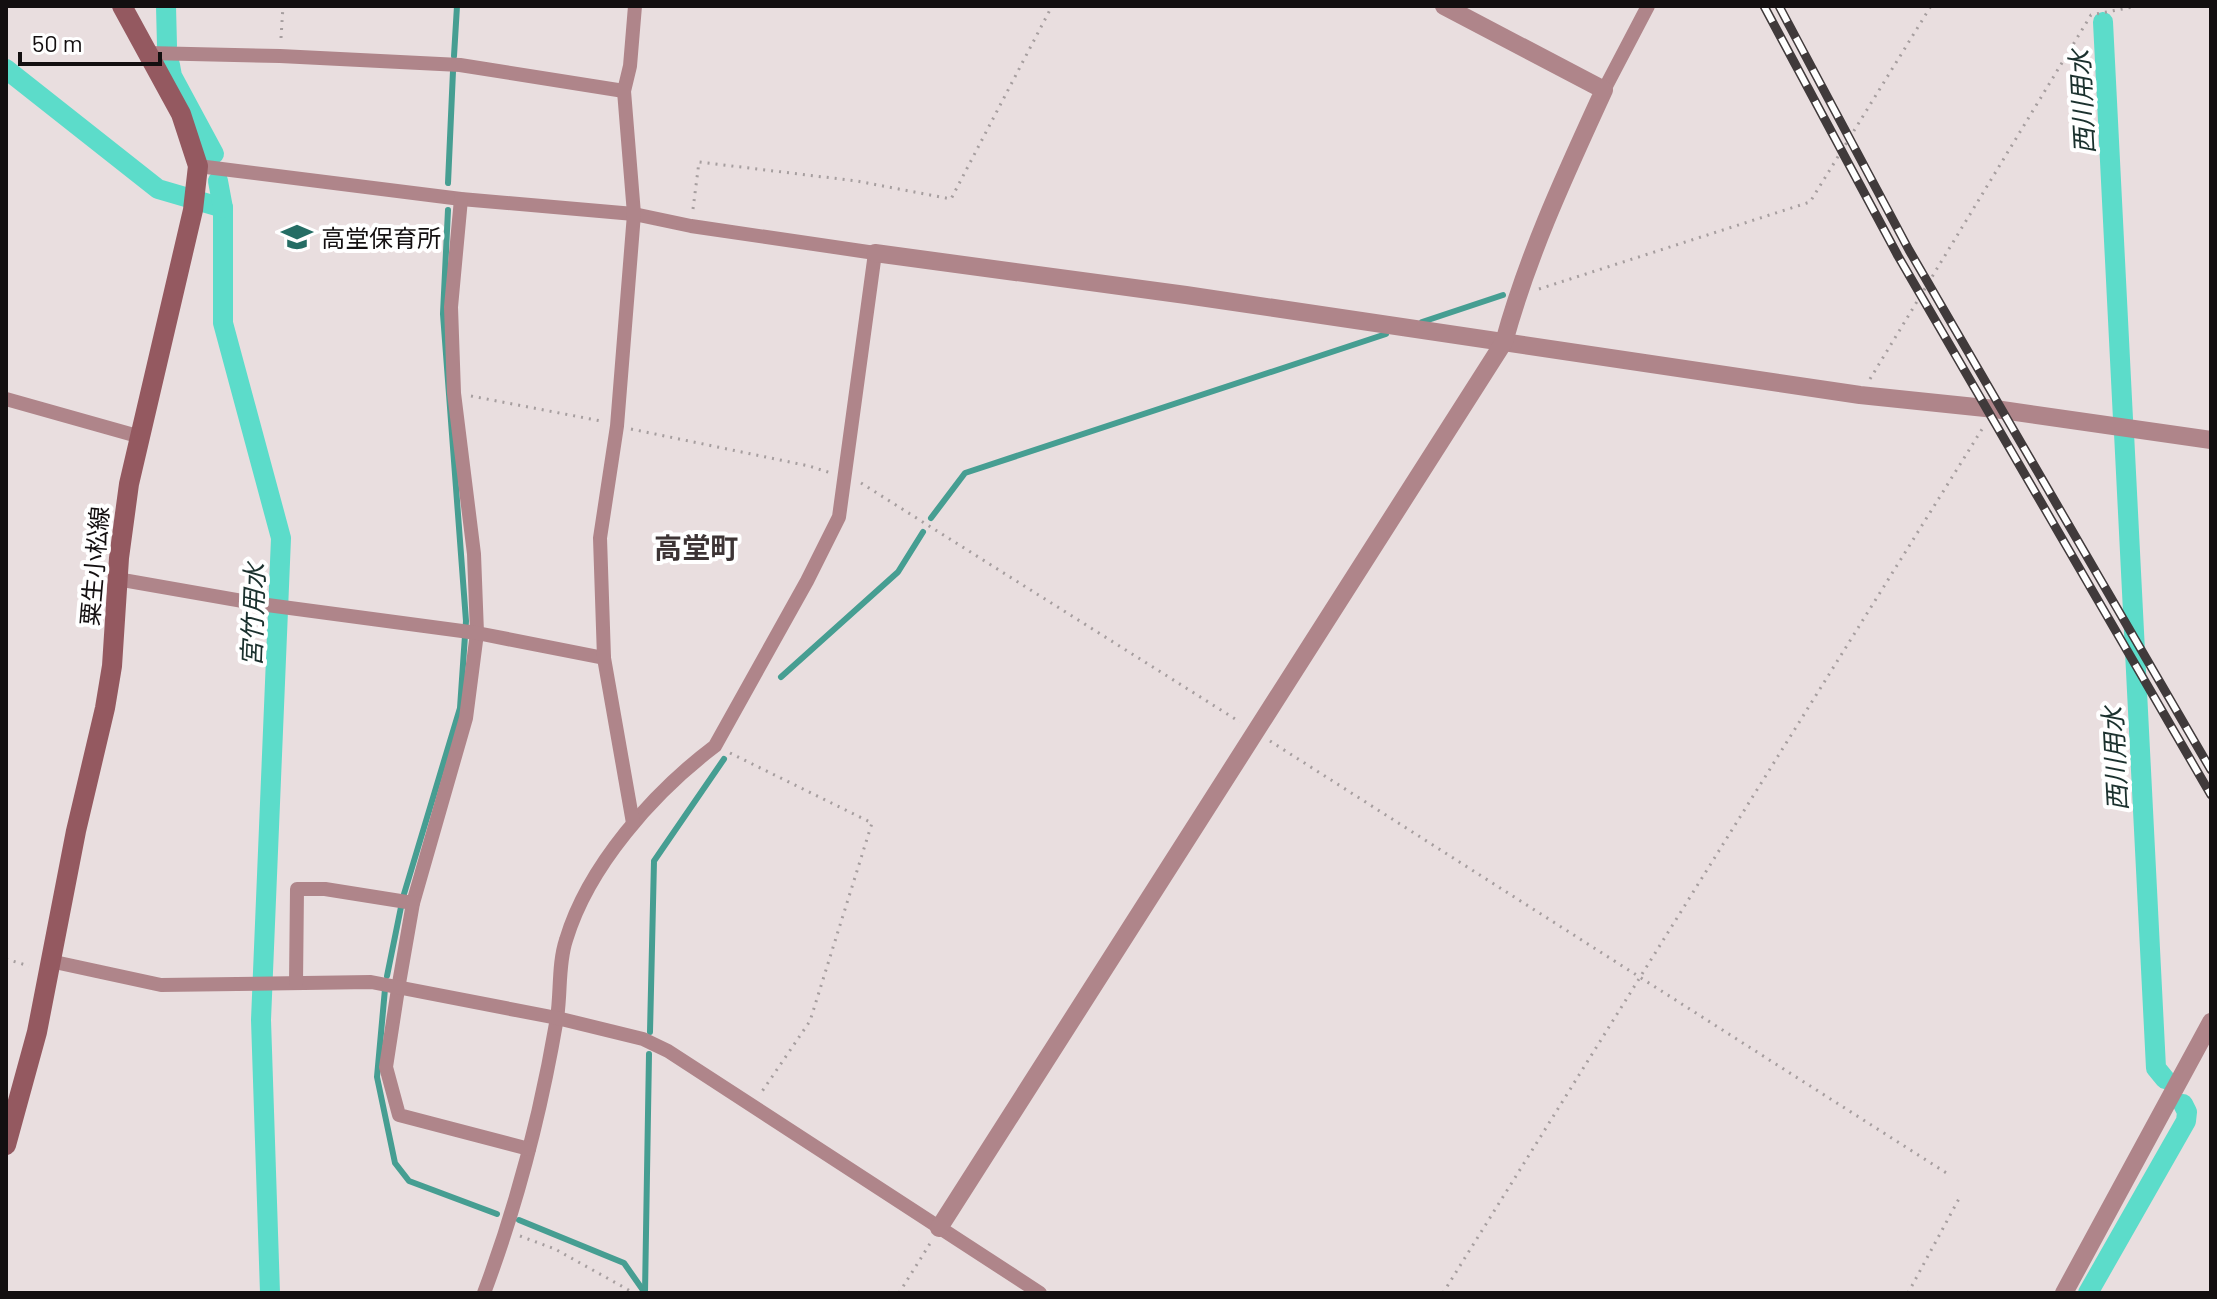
<svg xmlns="http://www.w3.org/2000/svg" width="2217" height="1299" font-family="Barlow,'Noto Sans JP',sans-serif">
<rect width="100%" height="100%" fill="#e9dedf"/>
<g fill="none" stroke-linecap="round" stroke-linejoin="round">
<g stroke="#469e92" stroke-width="6">
<path d="M454,56l3,-50"/>
<path d="M448,183l5,-112"/>
<path d="M1422,322l81,-27"/>
<path d="M931,518l34,-45 421,-139"/>
<path d="M781,677l117,-105 25,-40"/>
<path d="M404,894l56,-186 6,-87 -23,-307 5,-104"/>
<path d="M387,976l14,-69"/>
<path d="M385,989l-8,88 18,86 14,18 88,33"/>
<path d="M650,1032l4,-171 70,-102"/>
<path d="M519,1220l105,43 21,30"/>
<path d="M645,1293l4,-239"/>
</g>
<g stroke="#5cdcca" stroke-width="20">
<path d="M166,6l1,40"/>
<path d="M2103,22l20,397"/>
<path d="M170,65l2,11 42,78"/>
<path d="M6,69l152,120 65,19v115l58,215 -20,482 9,273"/>
<path d="M218,181l5,27"/>
<path d="M2124,433l32,635 9,11"/>
<path d="M2088,1293l98,-172 1,-9 -4,-8"/>
</g>
<g stroke="#a69e9f" stroke-width="3" stroke-dasharray="2 6" stroke-linecap="butt">
<path d="M281,38l2,-32"/>
<path d="M693,209l6,-47 158,19 94,18 101,-193"/>
<path d="M1539,289l271,-87 121,-196"/>
<path d="M1870,379l221,-364 47,-9"/>
<path d="M471,396l130,25"/>
<path d="M631,429l178,37 22,7"/>
<path d="M861,483l379,239"/>
<path d="M1270,741l678,433"/>
<path d="M730,753l142,70 -62,198 -49,72"/>
<path d="M6,959l23,7"/>
<path d="M520,1236l35,13 79,44"/>
<path d="M899,1293l32,-51"/>
<path d="M1443,1293l541,-867"/>
<path d="M1908,1293l53,-98"/>
</g>
<g stroke="#af858a" stroke-width="14">
<path d="M147,53l133,3 180,9 164,26"/>
<path d="M1604,90l44,-84"/>
<path d="M198,166l263,33 173,15 57,12 184,27 -36,264 -32,64 -92,165c-61,46 -127,120 -149,194 -8,24 -5,53 -9,78 -16,94 -40,187 -73,275"/>
<path d="M461,199l-10,108 3,86 20,161 3,79 -11,85 -53,185 -15,86 -12,78 13,48 130,34"/>
<path d="M6,399l135,38"/>
<path d="M117,579l143,25 217,29 127,25"/>
<path d="M633,823l-29,-165 -4,-120 17,-112 17,-212 -10,-123 6,-25 5,-60"/>
<path d="M50,961l111,24 210,-3 186,36 86,21 25,12 372,242"/>
<path d="M296,983l1,-94h28l88,14"/>
</g>
<g stroke="#af858a" stroke-width="18">
<path d="M875,253l311,42 674,100 135,14 216,31"/>
<path d="M939,1228l565,-886c24,-88 62,-169 100,-252l-160,-84"/>
<path d="M2064,1293l147,-271"/>
</g>
<path stroke="#945960" stroke-width="20" d="M6,1145l31,-113 39,-201 29,-123 7,-42 7,-108 10,-74 64,-274 5,-44 -17,-52 -59,-108"/>
<defs>
<g id="rail">
<path d="M1764,6l134,250 313,539"/>
<path d="M1779,6l130,244 302,520"/>
</g>
</defs>
<use href="#rail" stroke="#403a3b" stroke-width="9"/>
<use href="#rail" stroke="#fff" stroke-width="6" stroke-dasharray="18" stroke-linecap="butt"/>
</g>
<defs>
<symbol id="school-bare" viewBox="-9 -9 18 18"><path d="M0-5L7-2L0 1L-7-2ZM-4 1L0 2.5L4 1V4Q0 6-4 4Z" fill="#256d64" stroke="#fff" stroke-width="2.5" paint-order="stroke"/></symbol>
</defs>
<g fill-rule="evenodd">
<use href="#school-bare" x="275" y="215" width="44" height="44"/>
</g>
<g text-anchor="middle" dominant-baseline="central" stroke-width="8" stroke-linejoin="round" paint-order="stroke">
<g font-size="24" fill="#130f10" stroke="#fff" text-anchor="start">
<text x="321" y="237">高堂保育所</text>
</g>
<g font-size="24" fill="#130f10" stroke="#fff">
<text transform="translate(94 566) rotate(-85)">粟生小松線</text>
</g>
<g font-size="26" font-style="italic" fill="#1a302d" stroke="#fff">
<text transform="translate(2081 102) rotate(-93)">西川用水</text>
<text transform="translate(252 615) rotate(-88)">宮竹用水</text>
<text transform="translate(2114 759) rotate(-93)">西川用水</text>
</g>
<g font-size="28" font-weight="bold" fill="#3d3435" stroke="#fff">
<text x="696" y="547">高堂町</text>
</g>
</g>
<rect width="2217" height="1299" fill="none" stroke="#130f10" stroke-width="16"/>
<path d="M20 52v12h140v-12" fill="none" stroke="#130f10" stroke-width="4"/>
<text x="32" y="52" font-size="24" fill="#130f10" stroke="#ffffff" stroke-width="6" paint-order="stroke">50 m</text>
</svg>
